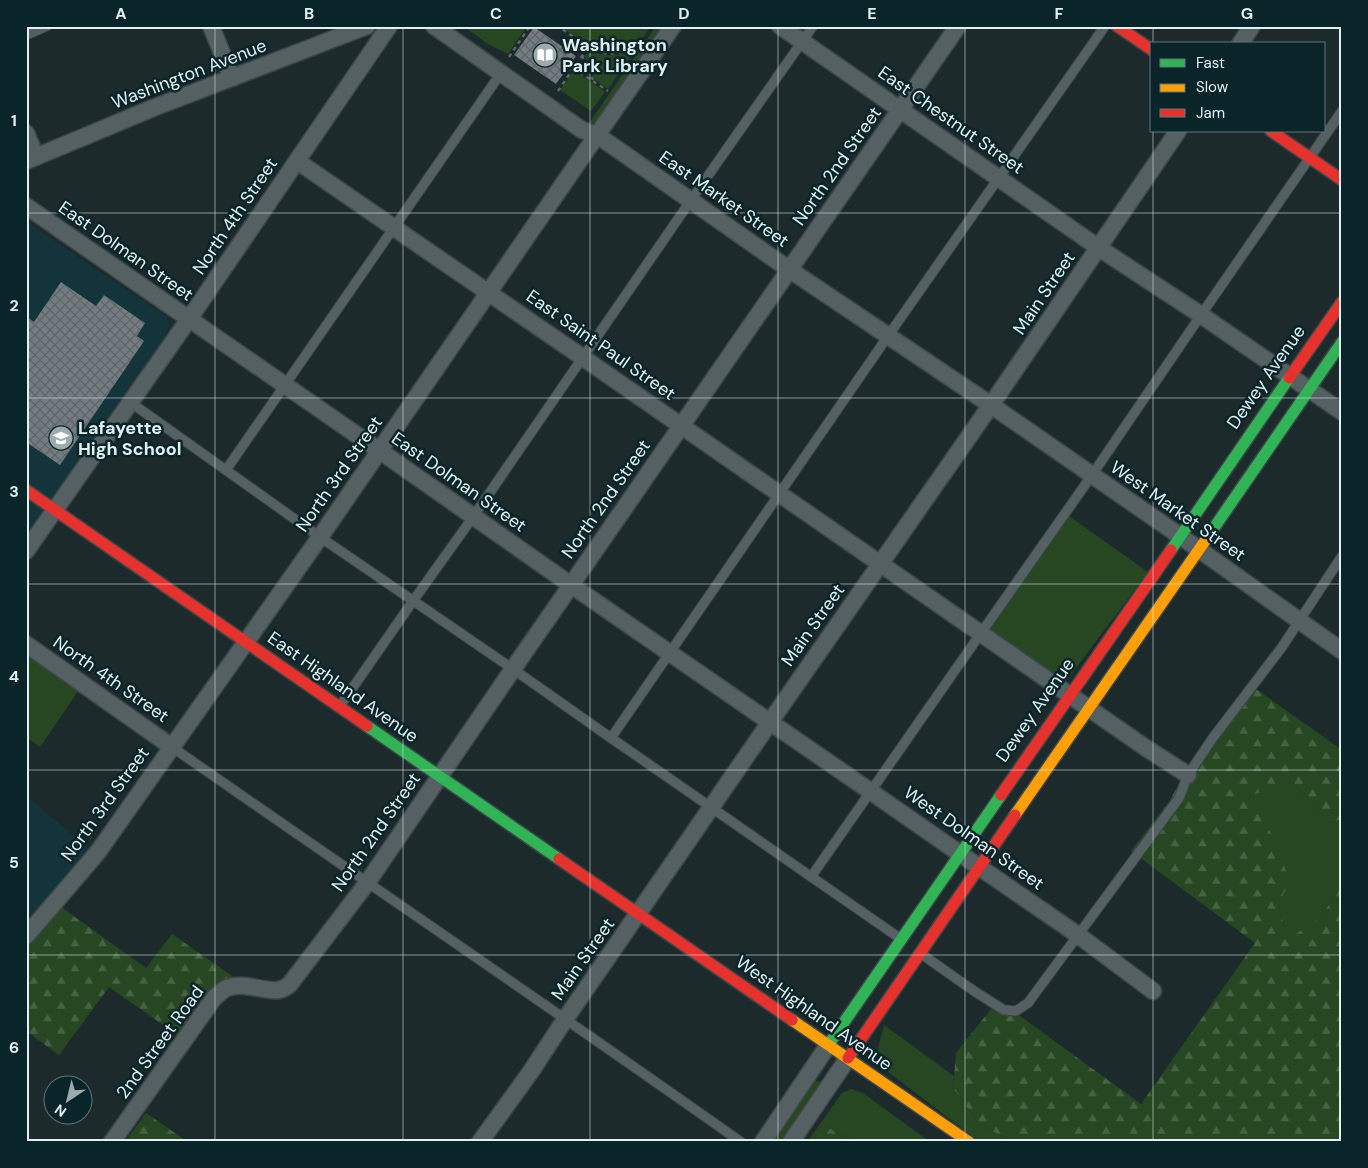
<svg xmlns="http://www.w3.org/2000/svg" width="1368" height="1168" font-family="'DM Sans',sans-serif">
<defs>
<pattern id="forest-firs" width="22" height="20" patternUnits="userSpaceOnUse" patternTransform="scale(1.25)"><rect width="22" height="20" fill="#274722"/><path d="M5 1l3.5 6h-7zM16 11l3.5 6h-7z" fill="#466243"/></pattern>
<pattern id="building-cross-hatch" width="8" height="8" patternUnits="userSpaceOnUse" patternTransform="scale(1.25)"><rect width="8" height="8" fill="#737d81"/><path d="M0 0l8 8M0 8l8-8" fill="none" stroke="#5e6568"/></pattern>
</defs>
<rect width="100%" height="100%" fill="#1c2a2c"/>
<g fill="#12343a">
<path d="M26,221l141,96 2,10 -5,11 -138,200z"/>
<path d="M26,796l63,52 -63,74z"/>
</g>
<g fill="#274722">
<path d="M463,26h64l-19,28 -20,-10z"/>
<path d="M570,26h81l-13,19c-36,12 -42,6 -72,-15z"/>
<path d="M656,26h6l-68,98 -7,2z"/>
<path d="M589,50c15,8 29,6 46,0l-27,39 -14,-10 -9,-23z"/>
<path d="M574,70l31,22 -14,19 -31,-21z"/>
<path d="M1069,516l79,56 -81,108 -10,-3 -69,-48z"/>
<path d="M26,649l55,38 -41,60 -14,-10z"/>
<path d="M1292,781l37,42 13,-4v65l-21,33 -33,23 -39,-145z"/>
<path d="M884,1025l70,51 -1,12 27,37 35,17h-35l-97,-74 -6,-16z"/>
<path d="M814,1080l6,2 3,4 -39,56h-13z"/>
<path d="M851,1089l12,4 67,49h-72l-38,-18 22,-31z"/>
</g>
<g fill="url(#forest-firs)">
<path d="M1249,684l93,66v69l-13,4 -37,-42 -43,15 26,44 15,42 -12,22 10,35 33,-22 21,-33v258h-327l-35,-17 -27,-37 3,-35 42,-53 143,104 114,-161 -124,-92 39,-51 19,-35z"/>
<path d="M61,907l85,61 26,-34 66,46 -58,57 -71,-50 -50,68 -33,-24v-83z"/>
<path d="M146,1113l42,29h-63z"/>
<path d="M820,1124l38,18h-51z"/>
</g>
<g fill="url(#building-cross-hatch)">
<path d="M534,27l42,29 -20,28 -42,-29z"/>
<path d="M61,282l35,24 8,-11 41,28 -8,13 7,5 -84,124 -34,-23v-126l8,6z"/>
</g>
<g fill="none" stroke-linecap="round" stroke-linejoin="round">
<defs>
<g id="lane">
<path d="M26,35l21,-9"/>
<path d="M130,402l190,135 193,132 98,69 290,201"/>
<path d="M226,470l275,-397"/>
<path d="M340,706l73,-105 60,-84 218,-317 122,-174"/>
<path d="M611,738l277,-402 217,-310"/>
<path d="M172,747c189,132 381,262 569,395"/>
<path d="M811,877l170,-244 111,-158 109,-160 141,-204"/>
<path d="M920,953l54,38 30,19 12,1 12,-8 151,-205 9,-23 24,-36 70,-92 60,-91"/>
</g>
<g id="street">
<path d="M211,26l21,52"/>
<path d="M434,26l148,104 15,5 193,135 201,135 189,131 162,115"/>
<path d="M780,26l319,222 102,67 141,97"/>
<path d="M1240,44l12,-18"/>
<path d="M26,133l10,24"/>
<path d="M26,161l127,-53 214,-82"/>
<path d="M297,161l285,196 564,391 42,27"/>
<path d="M26,206l354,245 191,134 299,206 109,76 99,68 75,56"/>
<path d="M26,551l163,-232 200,-293"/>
<path d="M26,644l146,103"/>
<path d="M26,936l72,-84 222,-315 277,-402 76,-109"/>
<path d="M112,1142l102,-144c4,-3 8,-8 13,-10 17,-7 35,4 52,2 4,-1 8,-3 11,-6l77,-101 146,-214 445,-643"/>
<path d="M480,1142l52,-72 34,-52 204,-296 221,-317 187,-274"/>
<path d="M763,1142l66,-98"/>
<path d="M791,1142l57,-84"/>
</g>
<g id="fast">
<path d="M1207,538l135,-196"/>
<path d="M1171,550l118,-172"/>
<path d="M367,726l192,133"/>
<path d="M829,1044l172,-249"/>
</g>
<g id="slow">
<path d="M1015,815l192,-277"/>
<path d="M792,1020l177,122"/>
</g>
<g id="jam">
<path d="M1117,26l35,24"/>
<path d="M1271,131l71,49"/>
<path d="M1289,378l53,-76"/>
<path d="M26,490l341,236"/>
<path d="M1001,795l170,-245"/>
<path d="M559,859l233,161"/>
<path d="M848,1058l167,-243"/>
</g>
</defs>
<use href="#lane" stroke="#3b4649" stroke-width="11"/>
<use href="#street" stroke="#3b4649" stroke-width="19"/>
<use href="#fast" stroke="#3b4649" stroke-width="14"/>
<use href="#slow" stroke="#3b4649" stroke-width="14"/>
<use href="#jam" stroke="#3b4649" stroke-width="14"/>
<g stroke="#5a6465" stroke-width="2.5" stroke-dasharray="4 4" stroke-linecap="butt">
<path d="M588,47c16,11 33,6 51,0"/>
<path d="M582,55l11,25"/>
<path d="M509,57l21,-31"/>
<path d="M573,68l35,23"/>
<path d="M558,91l30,-44 -30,-21"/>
</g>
<use href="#lane" stroke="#556062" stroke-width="9"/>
<use href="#street" stroke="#556062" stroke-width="16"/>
<use href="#fast" stroke="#30b455" stroke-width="11"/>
<use href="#slow" stroke="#ff9f0a" stroke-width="11"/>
<use href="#jam" stroke="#e5322d" stroke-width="11"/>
</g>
<path fill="none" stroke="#e1f0f3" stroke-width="1" stroke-opacity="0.55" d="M215,26v1116M403,26v1116M590,26v1116M778,26v1116M965,26v1116M1153,26v18M1153,131v1011M26,213h1316M26,398h1316M26,584h1316M26,770h1316M26,955h1316"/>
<defs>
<symbol id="library-disc" viewBox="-11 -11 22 22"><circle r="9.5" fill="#9cabad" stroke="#0a2529"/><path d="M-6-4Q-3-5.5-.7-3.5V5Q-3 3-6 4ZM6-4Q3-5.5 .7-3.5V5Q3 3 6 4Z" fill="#fff"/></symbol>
<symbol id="school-disc" viewBox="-11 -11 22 22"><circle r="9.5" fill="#9cabad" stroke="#0a2529"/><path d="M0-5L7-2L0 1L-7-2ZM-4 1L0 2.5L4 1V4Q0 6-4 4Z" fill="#fff"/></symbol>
</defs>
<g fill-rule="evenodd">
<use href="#library-disc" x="531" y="41" width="28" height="28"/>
<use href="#school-disc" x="47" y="424" width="28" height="28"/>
</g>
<g text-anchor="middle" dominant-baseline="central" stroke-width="5" stroke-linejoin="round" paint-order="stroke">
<g font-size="18" font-weight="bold" fill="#e1f0f3" stroke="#0a2529" text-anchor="start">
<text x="562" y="45">Washington<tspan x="562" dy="21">Park Library</tspan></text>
<text x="78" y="428">Lafayette<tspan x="78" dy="21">High School</tspan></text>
</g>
<g font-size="18" fill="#e1f0f3" stroke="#0a2529">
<text transform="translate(189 74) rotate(-21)">Washington Avenue</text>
<text transform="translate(951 120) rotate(35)">East Chestnut Street</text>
<text transform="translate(837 166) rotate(-55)">North 2nd Street</text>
<text transform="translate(724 199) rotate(35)">East Market Street</text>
<text transform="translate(235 216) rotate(-56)">North 4th Street</text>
<text transform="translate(126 251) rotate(35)">East Dolman Street</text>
<text transform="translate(1044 293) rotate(-56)">Main Street</text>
<text transform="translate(601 345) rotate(35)">East Saint Paul Street</text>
<text transform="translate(1266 377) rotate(-55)">Dewey Avenue</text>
<text transform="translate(339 474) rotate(-55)">North 3rd Street</text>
<text transform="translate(459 482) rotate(35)">East Dolman Street</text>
<text transform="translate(606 499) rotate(-55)">North 2nd Street</text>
<text transform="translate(1178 511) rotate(35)">West Market Street</text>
<text transform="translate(813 625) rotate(-55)">Main Street</text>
<text transform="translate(111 679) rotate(35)">North 4th Street</text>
<text transform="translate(343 687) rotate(35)">East Highland Avenue</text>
<text transform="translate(1035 710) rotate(-55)">Dewey Avenue</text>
<text transform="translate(105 804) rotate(-54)">North 3rd Street</text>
<text transform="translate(376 832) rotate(-55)">North 2nd Street</text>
<text transform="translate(974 838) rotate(35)">West Dolman Street</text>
<text transform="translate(583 959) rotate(-55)">Main Street</text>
<text transform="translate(814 1013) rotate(35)">West Highland Avenue</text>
<text transform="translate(160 1042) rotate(-54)">2nd Street Road</text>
</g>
</g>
<rect width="1368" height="1168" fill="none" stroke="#0a2529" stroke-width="55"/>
<rect x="1150" y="42" width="175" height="90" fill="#0a2529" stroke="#60767a"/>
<rect x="1160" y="59" width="25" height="8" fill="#30b455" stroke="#60767a"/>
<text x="1196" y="68" font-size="15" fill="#e1f0f3">Fast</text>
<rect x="1160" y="84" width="25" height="8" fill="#ff9f0a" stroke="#60767a"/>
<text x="1196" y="92" font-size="15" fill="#e1f0f3">Slow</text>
<rect x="1160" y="109" width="25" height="8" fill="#e5322d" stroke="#60767a"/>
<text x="1196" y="118" font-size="15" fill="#e1f0f3">Jam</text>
<g transform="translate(68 1100) rotate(215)"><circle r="24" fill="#0a2529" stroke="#60767a"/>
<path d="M0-4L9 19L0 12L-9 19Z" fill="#9cabad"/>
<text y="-8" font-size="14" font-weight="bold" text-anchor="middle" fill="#e1f0f3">N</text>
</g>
<rect x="28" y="28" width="1312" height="1112" fill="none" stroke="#e1f0f3" stroke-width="2"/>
<g font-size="16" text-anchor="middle" font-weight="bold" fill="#e1f0f3">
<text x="121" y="19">A</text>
<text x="309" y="19">B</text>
<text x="496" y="19">C</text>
<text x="684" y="19">D</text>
<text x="872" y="19">E</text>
<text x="1059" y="19">F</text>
<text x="1247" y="19">G</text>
<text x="14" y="126">1</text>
<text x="14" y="311">2</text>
<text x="14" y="497">3</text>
<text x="14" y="682">4</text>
<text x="14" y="868">5</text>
<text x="14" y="1053">6</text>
</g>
</svg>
